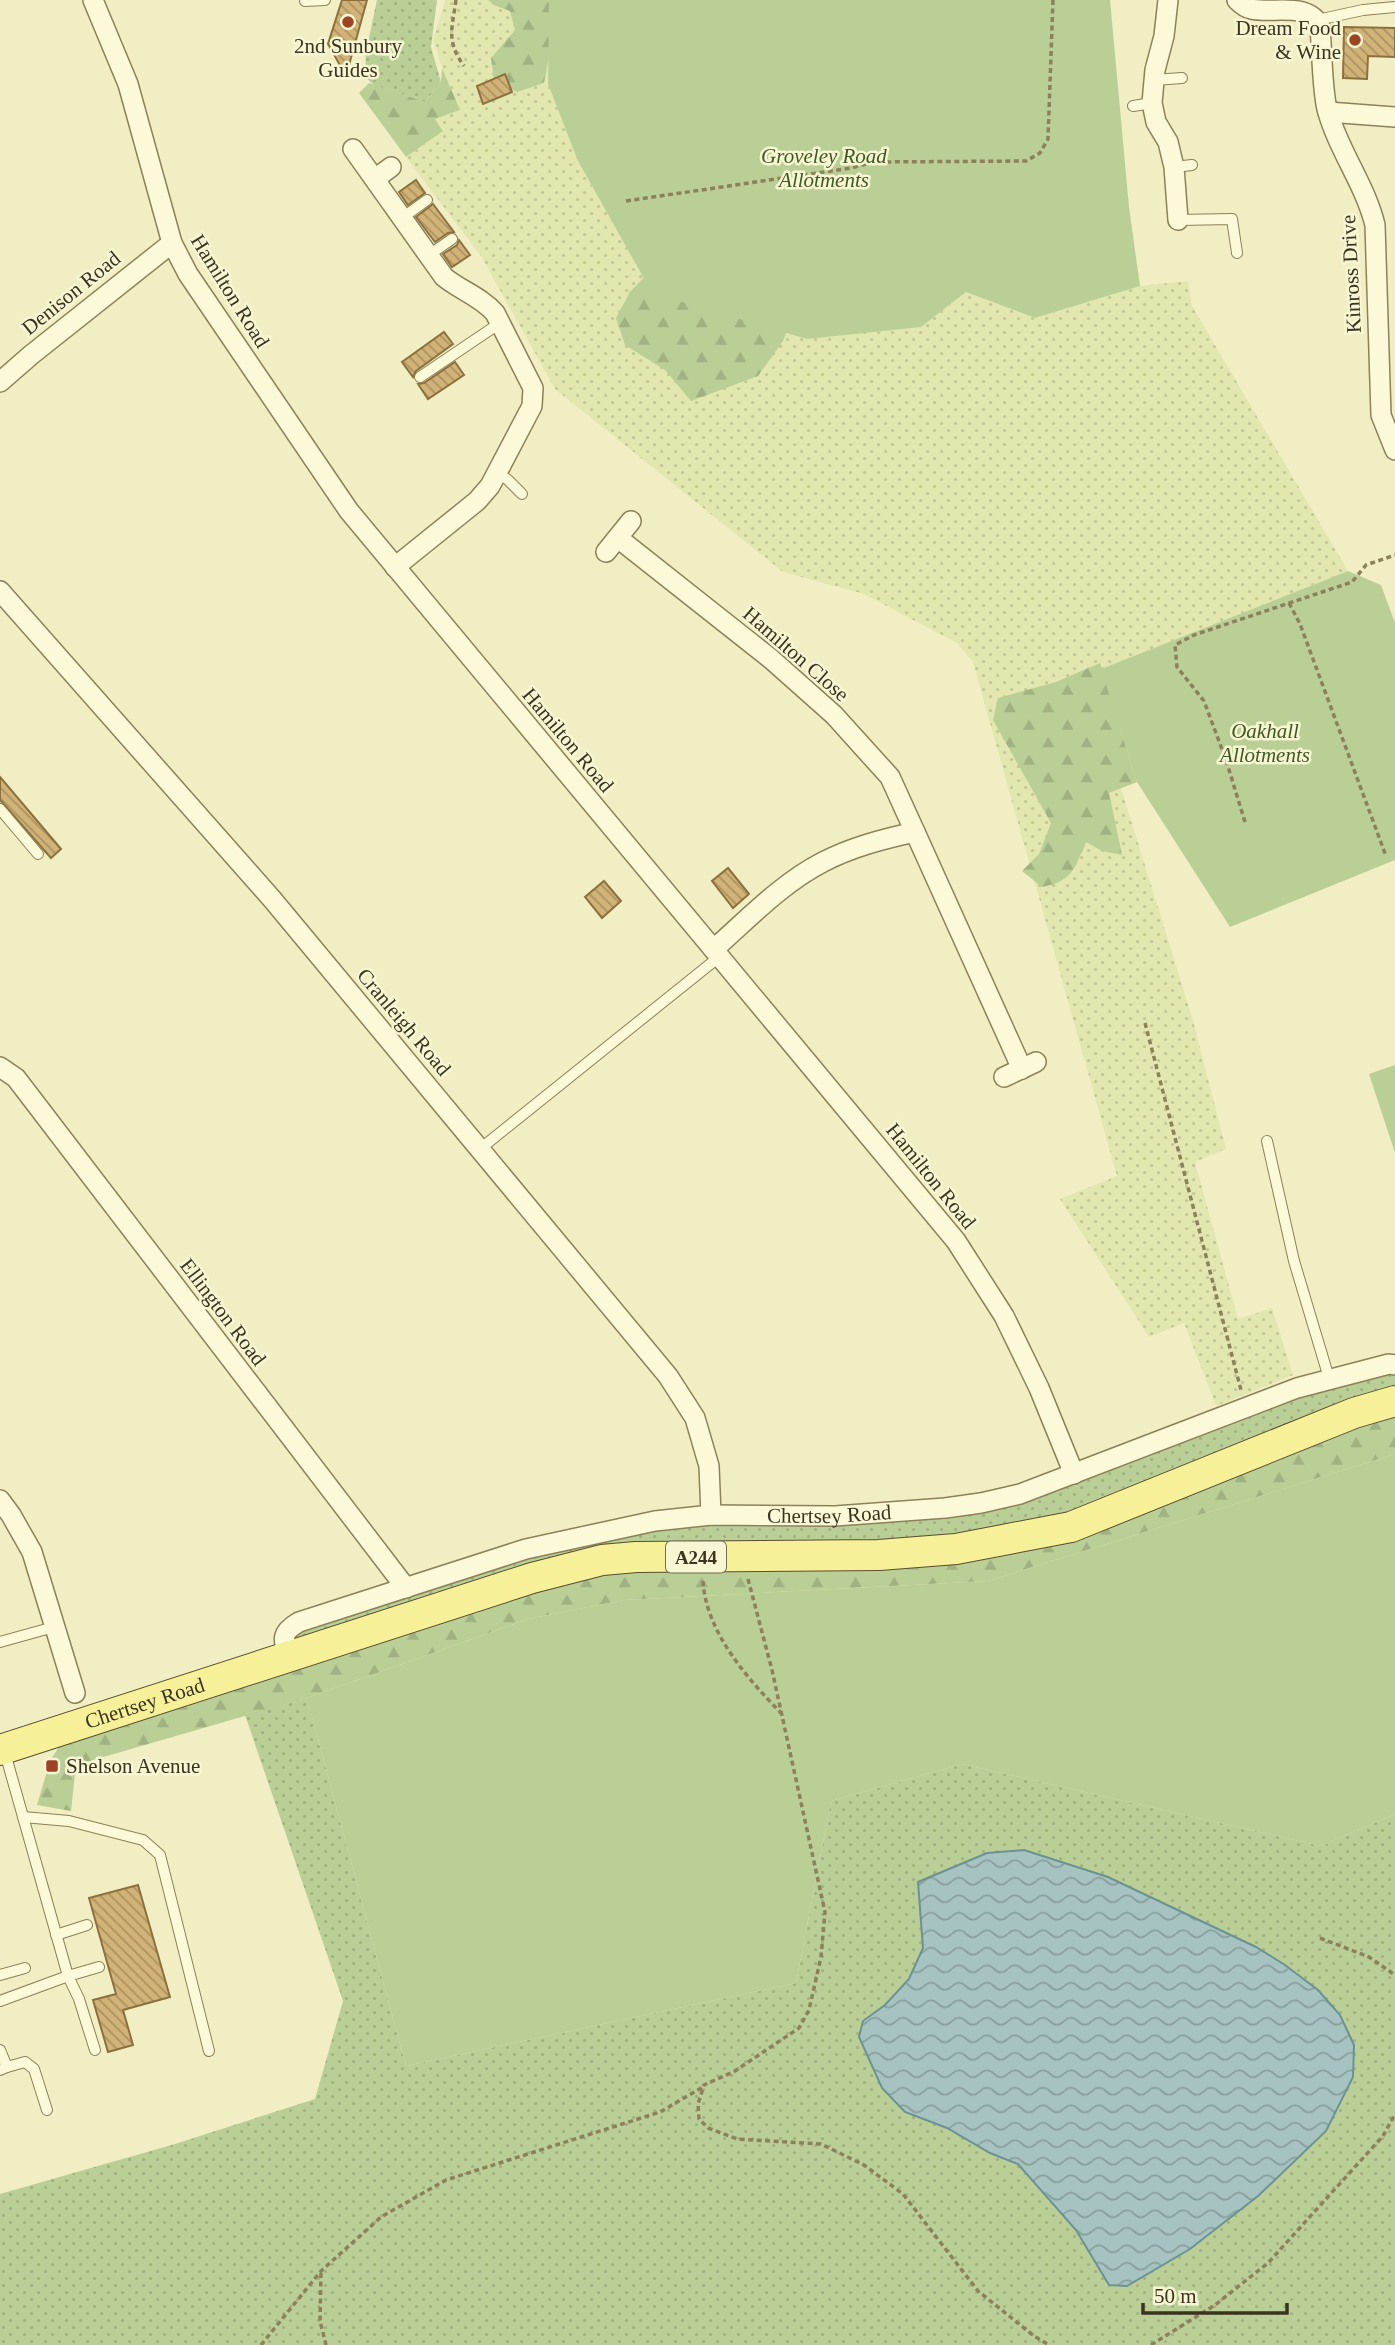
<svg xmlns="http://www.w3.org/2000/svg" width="1395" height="2345" font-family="Georgia,serif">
<defs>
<pattern id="farmland-dots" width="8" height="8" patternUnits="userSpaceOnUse" patternTransform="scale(1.75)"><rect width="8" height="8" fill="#e2e7b0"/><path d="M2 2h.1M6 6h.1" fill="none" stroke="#c3c797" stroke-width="1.8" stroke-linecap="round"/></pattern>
<pattern id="grass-dots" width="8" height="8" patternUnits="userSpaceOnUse" patternTransform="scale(1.75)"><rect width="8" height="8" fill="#bacf96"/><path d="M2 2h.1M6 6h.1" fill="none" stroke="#a1b281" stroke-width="1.8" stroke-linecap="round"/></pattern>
<pattern id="forest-firs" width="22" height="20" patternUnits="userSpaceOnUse" patternTransform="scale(1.75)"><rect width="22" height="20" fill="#bacf96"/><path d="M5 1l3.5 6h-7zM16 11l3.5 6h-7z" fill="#a1b281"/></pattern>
<pattern id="water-waves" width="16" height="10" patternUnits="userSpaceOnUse" patternTransform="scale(1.75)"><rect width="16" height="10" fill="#a6c3c2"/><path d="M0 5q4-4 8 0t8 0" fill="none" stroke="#889f9d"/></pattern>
<pattern id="building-back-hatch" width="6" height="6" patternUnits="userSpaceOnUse" patternTransform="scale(1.75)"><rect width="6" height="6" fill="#d1b377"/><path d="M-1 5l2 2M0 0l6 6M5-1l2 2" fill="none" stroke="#ab9261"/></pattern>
</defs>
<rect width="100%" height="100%" fill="#f1eec3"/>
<path fill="url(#farmland-dots)" d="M445,0h104l-1,84 30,77 74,132 269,34 45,-35 69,26 105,-32 48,-5 4,25 156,265 -247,98 -1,-6 9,129 12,-4 71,229 34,132 -31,13 43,157 34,-11 21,67 -77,31 -32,-83 -35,14 -89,-138 57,-23 -144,-514 -16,-19 -93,-49 -81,-22 -228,-183 -74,-133 -75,-99 37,-26 -8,-12 25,-9 -18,-42 -9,-28z"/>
<g fill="url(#grass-dots)" fill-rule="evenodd">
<path d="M377,0h60l-6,47 10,35 -16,20 -51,-17 -9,-8 1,-25z"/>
<path d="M1395,1365v36l-253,99 -263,55 -590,103 -2,-29 368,-108 326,-18 316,-115z"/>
<path d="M307,1698l99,368 390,-83 35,-182 131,-37 359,82 74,-32v531h-1395v-151l175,-50 140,-45 28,-98 -98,-286zM918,1882l191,403 -33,-55 -58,-66 -28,-11 -43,-25 -42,-16 -42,-91 22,-16 24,-26 14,-31z"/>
</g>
<g fill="url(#forest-firs)">
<path d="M488,0h66v30l-10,53 -27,9 -23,-12 -3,-22 24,-28 -5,-19 -16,-6z"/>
<path d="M442,68l18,42 -25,9 8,12 -37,26 -47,-64 10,-10 56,19 16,-20z"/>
<path d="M652,269l143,42 -12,30 -25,35 -67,25 -26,-31 -40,-25 -9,-27 14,-26z"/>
<path d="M1100,663l37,119 -28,11 13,62 -20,-4 -16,-9c-12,27 -13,39 -44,45l-20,-16 17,-17 12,-31 -58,-103 5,-22 58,-16z"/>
<path d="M1395,1411v43l-407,127 -364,19 -96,19 -221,79 -231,67 -5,46 -34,-6 13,-44 10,-16 544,-176 329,-11z"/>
</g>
<g fill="#bacf96">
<path d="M549,0h561l19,207 11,79 -105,32 -69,-26 -45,35 -114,12 -155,-46 -74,-132 -30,-77z"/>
<path d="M1348,571l33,14 14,38v237l-165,67 -93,-145 -36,-113z"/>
<path d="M1395,1065v88l-26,-79z"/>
<path d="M1395,1454v360l-74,32 -359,-82 -131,37 -35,182 -390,83 -99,-368 221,-79 96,-19 364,-19z"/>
</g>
<path fill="url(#water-waves)" stroke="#6c9292" stroke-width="2" d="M1024,1850l84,27 148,70 29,18 33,25 22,25 14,30 -1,32 -27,54 -68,65 -68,53 -63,37 -18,-1 -33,-55 -58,-66 -28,-11 -43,-25 -42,-16 -23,-24 -23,-51 4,-16 22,-16 24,-26 14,-31 -5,-66 69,-29z"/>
<g fill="url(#building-back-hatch)" stroke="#8d713d" stroke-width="2">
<path d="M342,0h25l-21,76 -18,-32z"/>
<path d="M1344,27l51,1v29l-27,-1 -1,23 -24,-1z"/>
<path d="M505,74l7,18 -29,12 -6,-18z"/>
<path d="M416,180l9,13 -17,12 -9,-13z"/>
<path d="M433,204l21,28 -6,1 -13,9 -19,-25z"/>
<path d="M459,240l11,15 -18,12 -9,-13 14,-9z"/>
<path d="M444,332l9,12 -37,27 -3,6 -11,-15z"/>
<path d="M455,362l9,13 -36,24 -10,-15 6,-1z"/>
<path d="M0,777l61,72 -10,9 -51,-58z"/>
<path d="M728,868l21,26 -16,14 -21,-27z"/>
<path d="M604,881l17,20 -19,17 -17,-21z"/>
<path d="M138,1885l32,112 -47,13 10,35 -25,7 -15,-52 23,-6 -27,-96z"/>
</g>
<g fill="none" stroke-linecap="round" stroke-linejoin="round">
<defs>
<g id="service">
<path d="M305,1l20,-1"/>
<path d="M1317,20l46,-10 32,-3"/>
<path d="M1154,80l28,-2"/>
<path d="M1133,106l19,-3"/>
<path d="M1174,167l18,-2"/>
<path d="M402,218l25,-18"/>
<path d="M1178,220l54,-1 5,34"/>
<path d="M429,255l23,-16"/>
<path d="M420,377l80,-54"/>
<path d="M497,474l10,5 15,15"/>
<path d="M0,809l38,45"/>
<path d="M1267,1141l27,120 35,117"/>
<path d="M480,1149l239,-192"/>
<path d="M0,1642l54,-15"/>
<path d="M23,1817l46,4 74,19 17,15 49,196"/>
<path d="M56,1935l31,-10"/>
<path d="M0,1975l25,-7"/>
<path d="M0,2001l68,-25 -63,-223"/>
<path d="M0,2050l7,17 -7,3"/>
<path d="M95,2050l-16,-51 -11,-23 31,-9"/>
<path d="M7,2067l18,-5 9,7 13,41"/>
</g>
<g id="minor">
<path d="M93,0l35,84 44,159 16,31 161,237 607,730 48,75 35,72 35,86"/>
<path d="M1168,0l-4,36 -9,34 -3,33 4,19 12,20 6,25 4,53"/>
<path d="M1237,0c3,3 9,8 14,9 22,5 58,-8 69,18 2,23 2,61 7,82 11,41 38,75 48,116l6,190 14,35"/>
<path d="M1328,112l67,5"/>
<path d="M353,149l91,128c16,13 37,20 51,36l38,75 -1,18 -42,80 -13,15 -82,66"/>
<path d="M375,179l16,-12"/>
<path d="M0,382l31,-27 141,-112"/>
<path d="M618,538l153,121 63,56 56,62 25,55c-32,7 -63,15 -92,30 -41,21 -75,57 -109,87"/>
<path d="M606,552l25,-31"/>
<path d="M0,591l272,308 396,477 27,42 14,48 2,49"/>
<path d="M915,832l107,237"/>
<path d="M0,1067l16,11 390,510"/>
<path d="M1004,1077l32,-15"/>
<path d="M0,1500l11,15 21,37 43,141"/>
<path id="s1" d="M289,1658c-6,-19 -9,-25 10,-36l227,-73 129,-28 56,-6 124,1 110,-8 36,-5 39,-9 277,-106 92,-24 6,1"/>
</g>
<g id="primary">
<path id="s2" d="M0,1750l532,-172 70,-18 34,-3 243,-2 77,-6 115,-22 283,-114 41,-12"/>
</g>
</defs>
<use href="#service" stroke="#8c8159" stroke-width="12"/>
<use href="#minor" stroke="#8c8159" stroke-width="22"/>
<use href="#primary" stroke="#5a4d2d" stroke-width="32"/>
<g stroke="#8c8159" stroke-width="3.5" stroke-dasharray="5 3.5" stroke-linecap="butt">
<path d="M456,0c-4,29 -10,41 8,66"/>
<path d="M626,201l225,-33 23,-6 152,-1 14,-8 8,-14 5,-139"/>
<path d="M1289,603l11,21 86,232"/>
<path d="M1245,822l-19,-62 -22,-59 -27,-34 -2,-22 19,-10 158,-53 14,-17 29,-10"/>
<path d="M1145,1023l96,367"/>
<path d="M748,1579l24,91 53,242 -4,45 -12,53 -10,18 -64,43 -31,14 -6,19 1,15 9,9 29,11 84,5 43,21 39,29 75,97 56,45 15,9"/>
<path d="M703,1581c3,51 44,97 78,132"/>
<path d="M1320,1938l49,19 26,18"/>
<path d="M321,2273l-1,48 6,24"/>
<path d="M261,2345l60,-74 60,-54 65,-37 214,-68 43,-25"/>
<path d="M1151,2345l64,-40 53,-42 115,-127 12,-22"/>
</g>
<use href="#service" stroke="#fbf9d7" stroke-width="10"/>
<use href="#minor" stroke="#fbf9d7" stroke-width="19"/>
<use href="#primary" stroke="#f6f099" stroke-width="30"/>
</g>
<g fill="#9f4325" stroke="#f7f6d3" stroke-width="2.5">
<circle cx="348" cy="22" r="7"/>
<circle cx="1355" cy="40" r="7"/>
<rect x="45" y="1759" width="14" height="14" rx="3.5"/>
</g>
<g text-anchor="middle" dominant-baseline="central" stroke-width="5" stroke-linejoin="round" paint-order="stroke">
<rect fill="#f7f6d3" stroke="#736e54" stroke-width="2" x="666" y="1541.5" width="60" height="31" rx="5"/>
<g font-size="19" font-weight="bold" fill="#3b331e">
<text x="696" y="1557">A244</text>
</g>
<g font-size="21" fill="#3b331e" stroke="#f7f6d3" text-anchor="end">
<text x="1341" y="28">Dream Food<tspan x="1341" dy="24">&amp; Wine</tspan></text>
<text x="348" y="46" text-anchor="middle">2nd Sunbury<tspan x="348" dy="24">Guides</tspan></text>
<text x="66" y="1766" text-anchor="start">Shelson Avenue</text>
</g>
<g font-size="21" font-style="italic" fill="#3e5923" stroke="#f7f6d3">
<text x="824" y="156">Groveley Road<tspan x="824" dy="24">Allotments</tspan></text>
<text x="1265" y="731">Oakhall<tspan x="1265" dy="24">Allotments</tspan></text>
</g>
<g font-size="21" fill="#3b331e" stroke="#f7f6d3">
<text transform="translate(1351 274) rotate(-93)">Kinross Drive</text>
<text transform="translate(230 291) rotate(58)">Hamilton Road</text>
<text transform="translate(71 293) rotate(-39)">Denison Road</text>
<text transform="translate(796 654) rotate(41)">Hamilton Close</text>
<text transform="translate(568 740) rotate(50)">Hamilton Road</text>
<text transform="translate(404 1022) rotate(50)">Cranleigh Road</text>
<text transform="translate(931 1176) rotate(51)">Hamilton Road</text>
<text transform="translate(223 1312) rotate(53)">Ellington Road</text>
<text stroke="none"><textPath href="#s1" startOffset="588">Chertsey Road</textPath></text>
<text stroke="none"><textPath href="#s2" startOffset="152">Chertsey Road</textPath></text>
</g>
</g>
<path d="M1143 2303v10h144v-10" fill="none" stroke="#3b331e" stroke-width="3.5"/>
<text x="1154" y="2303" font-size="21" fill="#3b331e" stroke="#f7f6d3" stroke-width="5" paint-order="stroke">50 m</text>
</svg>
